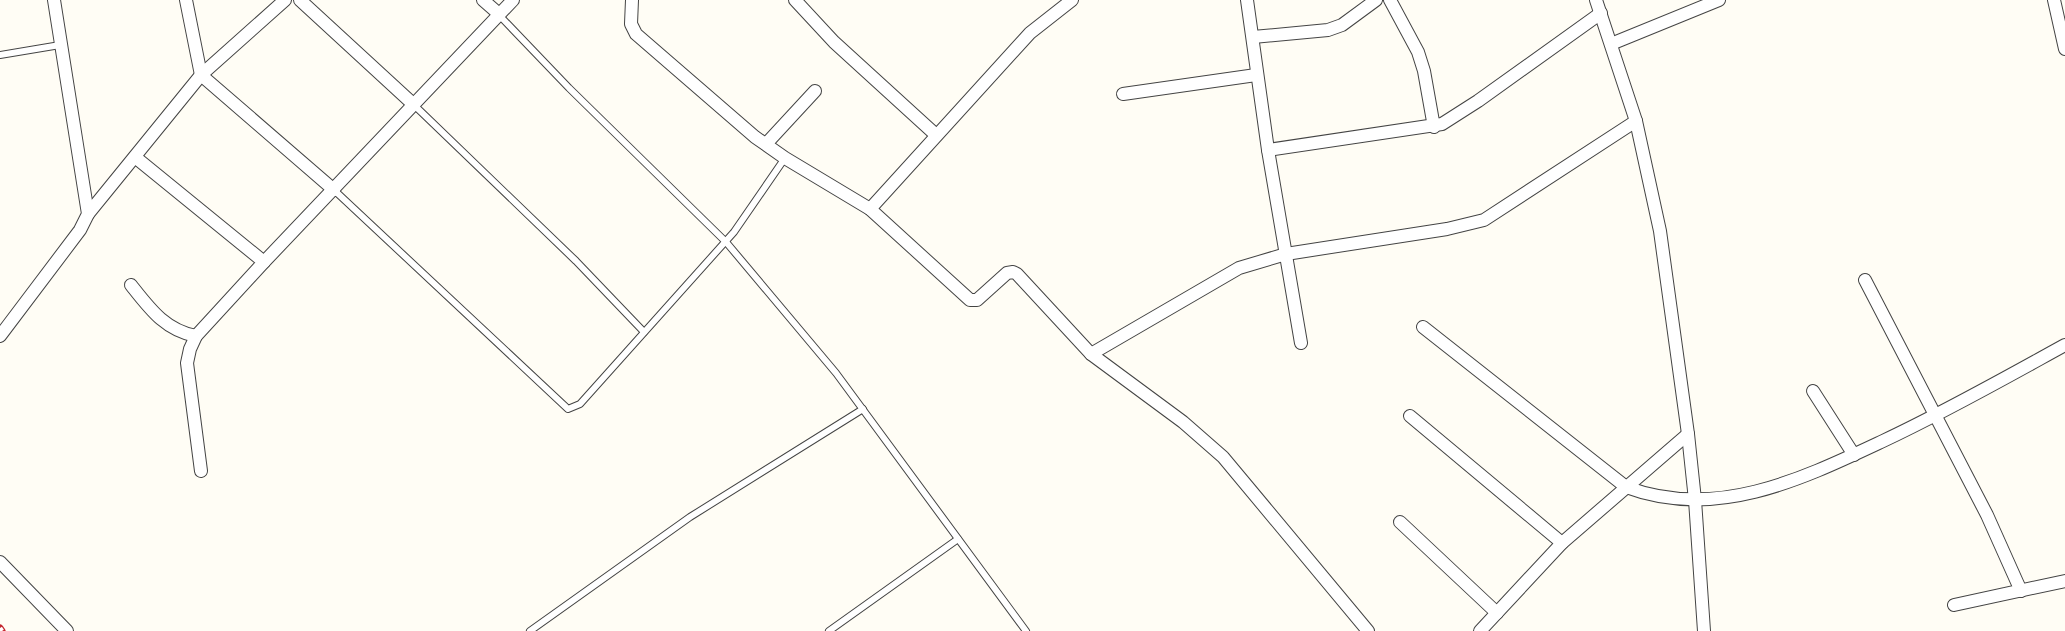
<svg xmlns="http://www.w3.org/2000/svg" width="2065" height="631" font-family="Georgia,serif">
<rect width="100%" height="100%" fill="#fffdf5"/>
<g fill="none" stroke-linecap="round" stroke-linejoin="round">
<defs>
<g id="service">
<path d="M499,15l70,73 157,154 110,131 190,258"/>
<path d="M0,55l60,-10"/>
<path d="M413,104l163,157 68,71"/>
<path d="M334,190l234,219 12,-5 154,-172 51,-74"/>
<path d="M530,631l160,-114 173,-108"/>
<path d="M829,631l129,-92"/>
</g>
<g id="minor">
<path d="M186,0l15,75 133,115"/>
<path d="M300,0l113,104"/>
<path d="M483,0l16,14"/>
<path d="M632,0l-1,24 5,10 119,103 30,21 85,51 100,91h7l30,-27 6,-1 4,2 74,80 92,68 40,35 145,174"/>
<path d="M795,0l39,42 102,93"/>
<path d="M1247,0l21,150 33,193"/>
<path d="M1390,0l28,52 6,19 10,56"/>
<path d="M1596,0l40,121 24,110 28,203 7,66 9,131"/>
<path d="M2054,0l11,49"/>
<path d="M1253,37l75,-7 14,-5 34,-25"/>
<path d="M1611,44l108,-44"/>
<path d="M1123,94l133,-19"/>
<path d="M766,144l49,-53"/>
<path d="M1268,150l174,-26 36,-23 123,-88"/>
<path d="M135,157l129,105"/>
<path d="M870,209l160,-176 42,-33"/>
<path d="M88,214l113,-139 84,-75"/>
<path d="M1865,280l122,235 34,76"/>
<path d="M131,285c19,24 34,45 65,51"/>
<path d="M1423,327l203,160c90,34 176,-8 257,-46 62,-29 122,-63 182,-96"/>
<path d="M0,336l80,-106 8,-16 -34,-214"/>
<path d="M1091,354l148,-86 47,-14 161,-25 37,-9 152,-99"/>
<path d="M1813,391l41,64"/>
<path d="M1410,416l152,127"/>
<path d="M201,471l-14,-108 3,-14 6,-13 68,-74 249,-262"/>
<path d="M1400,522l97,91"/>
<path d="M0,562l67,69"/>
<path d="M1954,605l111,-24"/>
<path d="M1480,631l82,-88 126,-109"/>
</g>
</defs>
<use href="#service" stroke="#444" stroke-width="8"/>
<use href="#minor" stroke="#444" stroke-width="14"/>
<use href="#service" stroke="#fff" stroke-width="6"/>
<use href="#minor" stroke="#fff" stroke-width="12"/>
<defs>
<path id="rail" d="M0,628l2,3"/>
</defs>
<use href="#rail" stroke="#c4262e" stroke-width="7"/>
<use href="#rail" stroke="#fff" stroke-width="4.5" stroke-dasharray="14" stroke-linecap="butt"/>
</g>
</svg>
